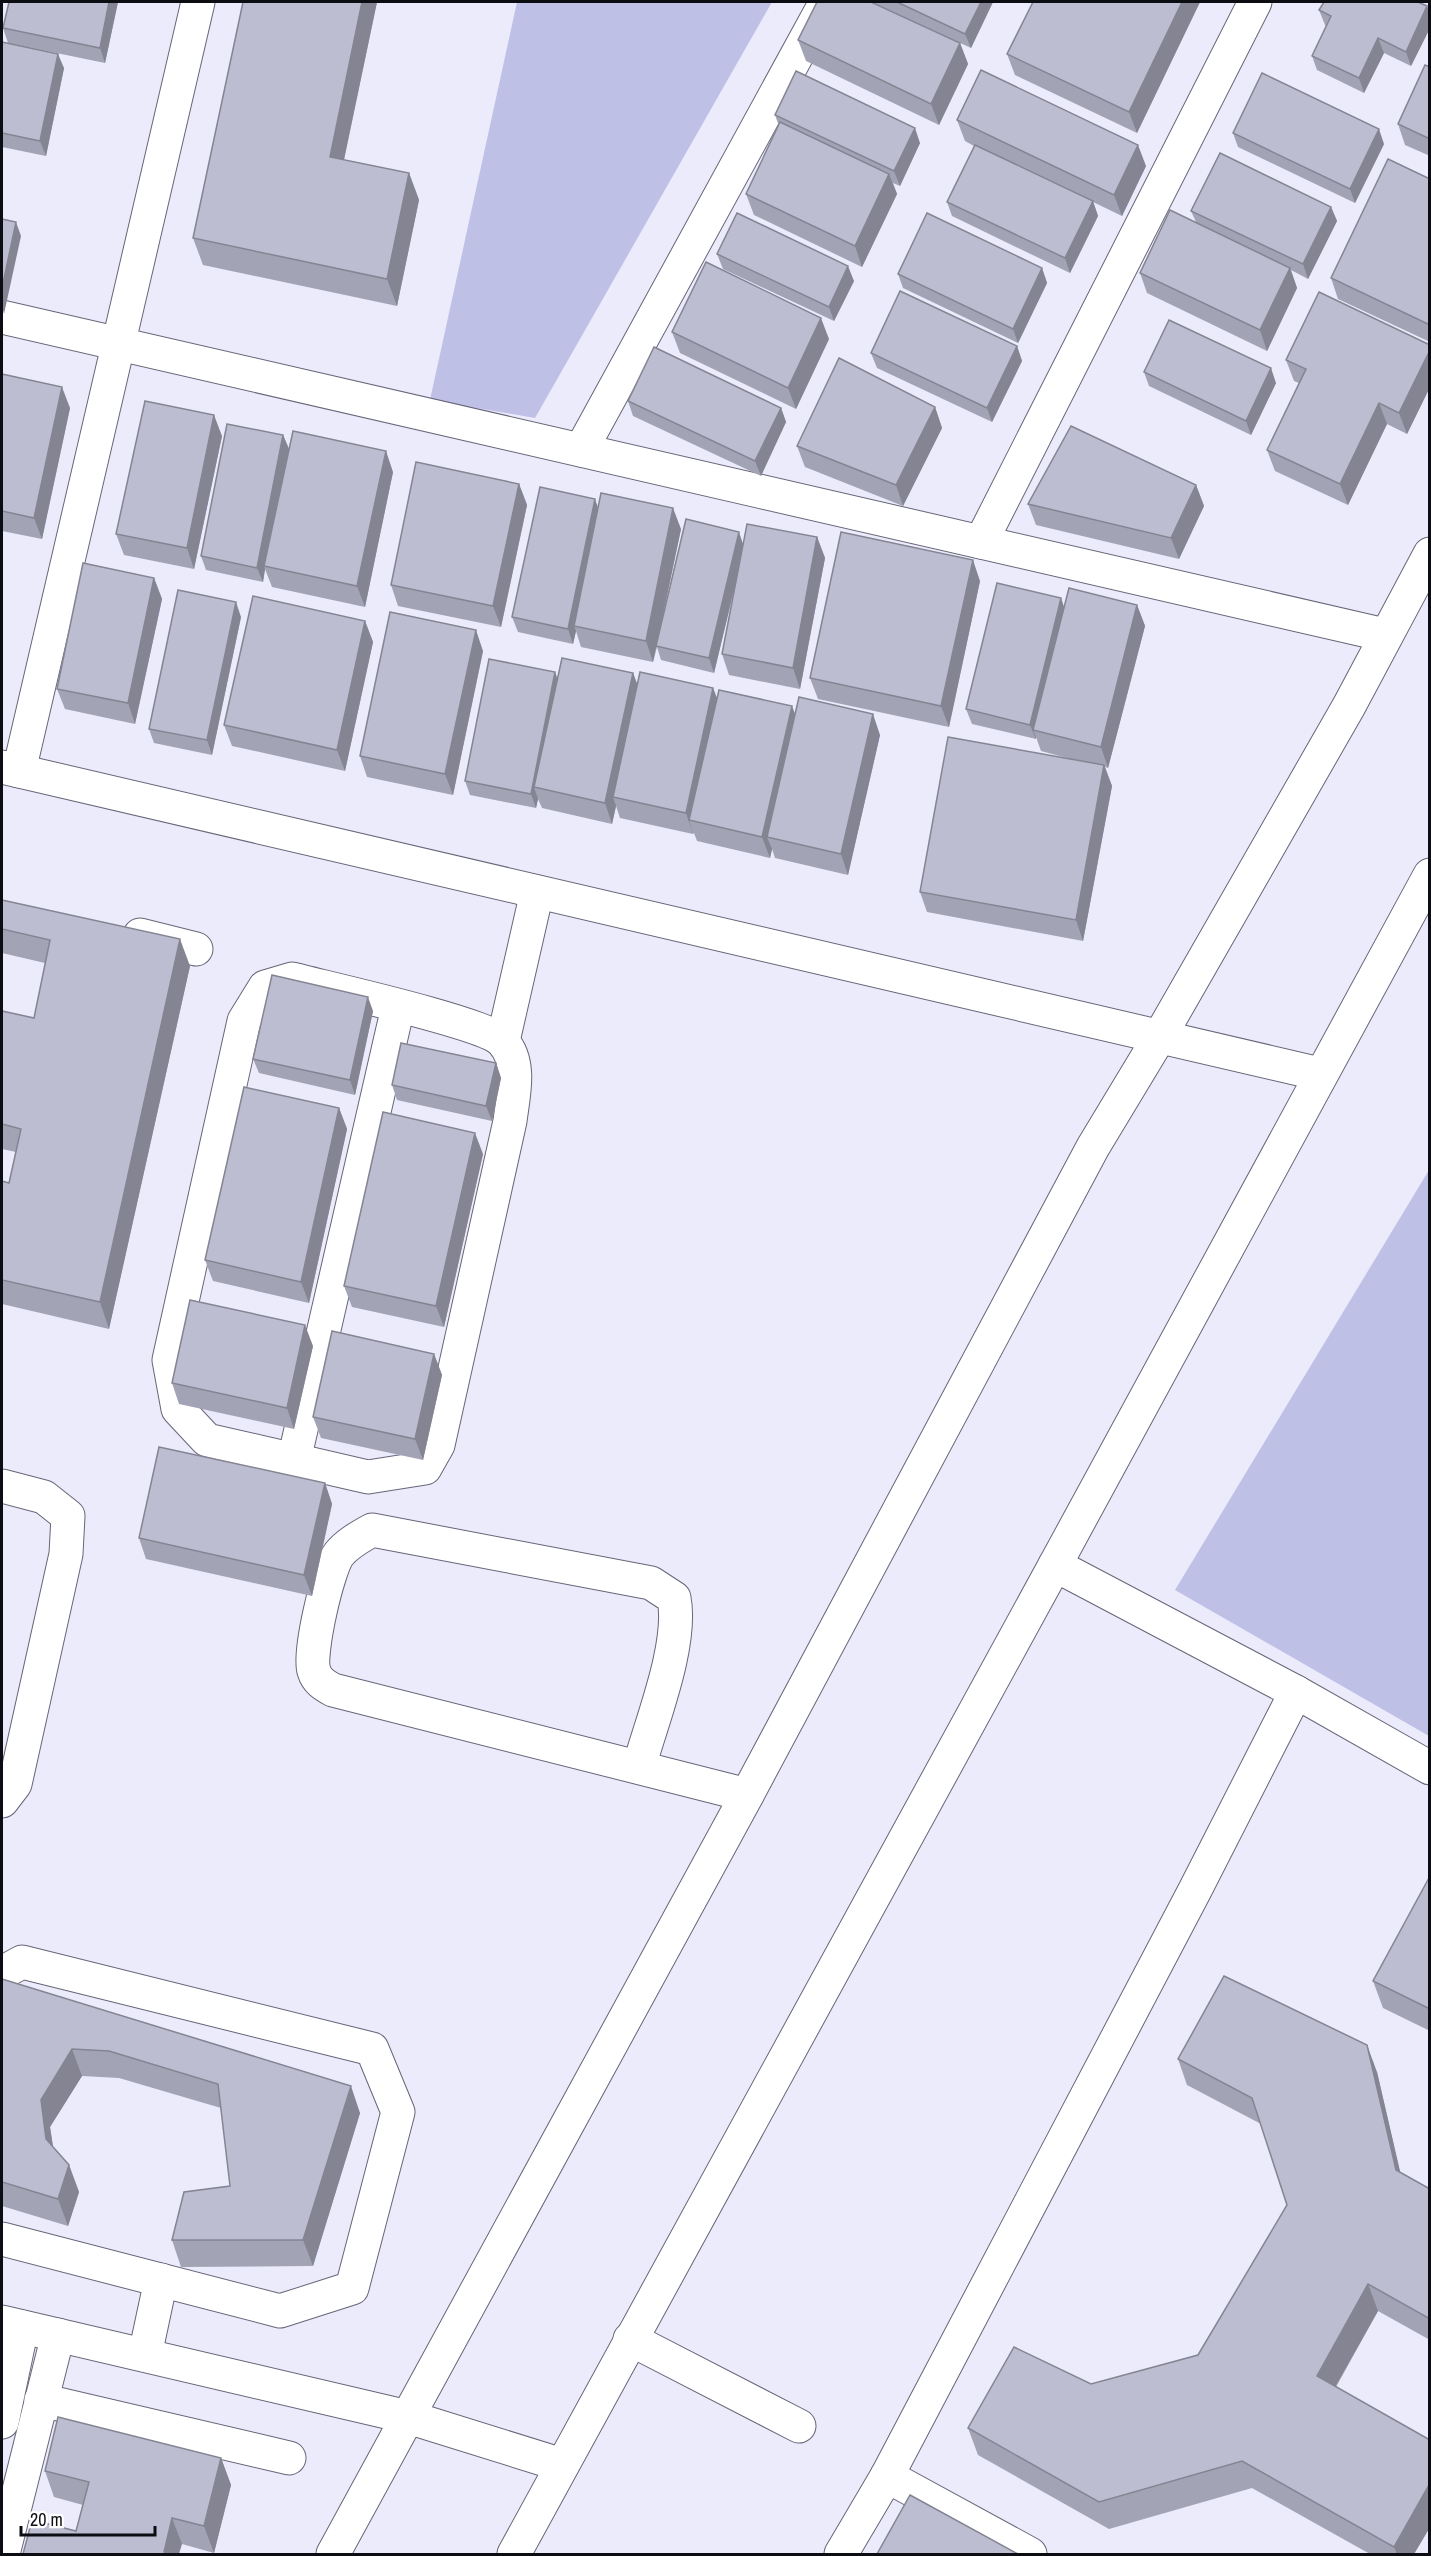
<svg xmlns="http://www.w3.org/2000/svg" width="1431" height="2556" font-family="'Archivo Narrow',sans-serif">
<rect width="100%" height="100%" fill="#ebebfc"/>
<g fill="#bfc0e6">
<path d="M517,2h255l-237,416 -105,-18z"/>
<path d="M1429,1170l1,566h-1l-254,-146z"/>
</g>
<g fill="none" stroke-linecap="round" stroke-linejoin="round">
<defs>
<g id="minor">
<path d="M2,317l1383,318"/>
<path d="M581,450l245,-448"/>
<path d="M981,542l274,-540"/>
<path d="M2,767l1318,307"/>
<path d="M19,771l179,-769"/>
<path d="M140,935l56,14"/>
<path d="M292,979c34,9 194,44 211,63 19,21 10,54 7,79l-72,324 -13,23 -57,9 -161,-37 -29,-31 -9,-49 75,-339 21,-34z"/>
<path d="M503,1041l34,-149"/>
<path d="M294,1460l104,-453"/>
<path d="M2,1486l42,11 24,19 -2,38 -51,230 -13,17"/>
<path d="M1055,1565l241,127 134,76"/>
<path d="M639,1767c13,-47 44,-123 35,-169l-23,-15 -279,-53c-12,7 -24,13 -33,24 -11,14 -31,100 -25,117 3,10 10,14 19,19l414,105"/>
<path d="M2,1973l20,-11 350,87 26,63 -46,176 -72,23 -278,-72"/>
<path d="M2,2322l406,95 154,48"/>
<path d="M630,2339l169,87"/>
<path d="M145,2355l16,-75"/>
<path d="M41,2400l248,58"/>
<path d="M2,2422l20,-95"/>
<path d="M887,2476l143,78"/>
<path d="M3,2554l55,-219"/>
<path d="M333,2554l414,-759 346,-648 67,-111 189,-330 81,-152"/>
<path d="M514,2554l541,-989 375,-690"/>
<path d="M841,2554l46,-78 308,-586 101,-198"/>
</g>
</defs>
<use href="#minor" stroke="#666678" stroke-width="35"/>
<use href="#minor" stroke="#fff" stroke-width="33"/>
</g>
<g fill="#a2a3b4">
<path d="M9,2h109l-13,61 -97,-20 -5,-15z"/>
<path d="M243,2h134l-33,158 65,13 10,27 -22,106 -194,-41 -10,-27z"/>
<path d="M872,2h121l-22,46z"/>
<path d="M1033,2h167l-63,131 -122,-58 -8,-21z"/>
<path d="M1427,6l3,6v16l-19,38 -27,-13 -20,40 -47,-23 -5,-14 14,-30 -1,-1 -6,-15z"/>
<path d="M798,40l162,3 8,21 -29,61 -133,-64z"/>
<path d="M2,42l62,26 -18,88 -44,-9z"/>
<path d="M1430,67v89l-25,-11 -7,-21z"/>
<path d="M775,115l145,28 -20,43 -7,-3 4,11 -35,73 -108,-52 -8,-21 33,-68z"/>
<path d="M957,120l189,46 -24,50 -29,-14 5,14 -28,57 -118,-57 -5,-14 27,-56 -9,-5z"/>
<path d="M1233,133l151,11 -29,59 -117,-56z"/>
<path d="M1430,179v163l-92,-43 -7,-21z"/>
<path d="M1331,207l6,14 -29,58 -17,-9 6,18 -30,63 -120,-58 -7,-20 56,-51 -5,-11z"/>
<path d="M717,254l137,27 -20,40 -111,-52z"/>
<path d="M1042,268l5,15 -29,60 -115,-55 -5,-14z"/>
<path d="M672,332l157,7 -33,70 -116,-56z"/>
<path d="M1430,345v42l-23,47 -20,-10 -39,81 -73,-34 -8,-21 32,-67 -5,-2 -8,-21z"/>
<path d="M1017,346l5,15 -30,61 -115,-54 -6,-15z"/>
<path d="M1144,372l132,11 -25,52 -102,-49z"/>
<path d="M2,374l68,34 -28,131 -40,-8z"/>
<path d="M628,401l153,7 5,14 -25,54 -128,-60z"/>
<path d="M935,407l7,21 -39,78 -98,-39 -8,-21z"/>
<path d="M283,435l6,14 -6,30 110,-7 -28,135 -93,-20 -7,-18 -2,13 -57,-12 -5,-14z"/>
<path d="M222,436l-28,133 -70,-14 -8,-21z"/>
<path d="M519,484l8,21 -26,122 -103,-21 -7,-21z"/>
<path d="M1196,485l8,21 -25,53 -143,-34 -8,-21z"/>
<path d="M598,507l83,22 -19,91 81,-77 74,-6 8,21 -25,131 -71,-14 -7,-21 12,-63 -20,82 -53,-13 -4,-13 -4,15 -72,-15 -5,-16 -3,13 -55,-12 -6,-15z"/>
<path d="M154,578l8,21 -27,125 -70,-15 -8,-20z"/>
<path d="M980,581l-31,146 -131,-28 -8,-21z"/>
<path d="M1061,598l3,10 73,-3 8,21 -37,142 -3,-1 7,19 -29,155 -156,-29 -7,-20 162,-130 -41,-11 -5,-14v2l-64,-15 -6,-15z"/>
<path d="M241,617l-29,138 -58,-12 -5,-14z"/>
<path d="M365,621l8,21 -28,129 -113,-25 -8,-21z"/>
<path d="M483,651l-30,144 -86,-18 -7,-21z"/>
<path d="M555,672l3,8 75,-7 4,11 76,4 4,10 78,16 85,21 -32,140 -73,-17 -3,-9 -2,9 -73,-17 -3,-8 -1,1 -73,-16 -4,-12 -4,18 -70,-16 -4,-9 -2,9 -66,-13 -5,-14z"/>
<path d="M2,900l188,66 -81,363 -107,-25v-123l7,2 7,-31 -14,-3v-138l32,7 11,-55 -43,-10z"/>
<path d="M373,1011l-18,84 -96,-22 -6,-14z"/>
<path d="M496,1063l5,15 -9,43 -95,-21 -5,-15z"/>
<path d="M339,1108l8,21 -38,174 -96,-22 -8,-21z"/>
<path d="M483,1154l-39,173 -92,-20 -8,-21z"/>
<path d="M313,1346l-19,83 -115,-25 -7,-21z"/>
<path d="M434,1354l8,21 -19,85 -102,-22 -8,-21z"/>
<path d="M325,1483l7,21 -20,92 -166,-37 -7,-21z"/>
<path d="M1430,1876v155l-47,-23 -10,-27z"/>
<path d="M2,1979l358,134 -47,153 -132,1 -9,-27 58,-54 -9,-78 -102,-30 -37,-2 -32,51 3,20 16,18 10,27 -11,34 -66,-20z"/>
<path d="M1178,2059l199,13 23,100 30,17v151l-52,-29 -42,76 94,53v87l-16,27h-44l-118,-66 -143,41 -131,-74 -10,-27 123,-44 107,-29 89,-150 -26,-81 -74,-39z"/>
<path d="M221,2458l10,27 -17,68 -32,-9 -106,-13 7,-26 -29,-8 -9,-26z"/>
</g>
<g fill="#848492">
<path d="M109,2h9l-13,61 -5,-15z"/>
<path d="M362,2h15l-38,181 -9,-26z"/>
<path d="M981,2h12l-22,46 -6,-14z"/>
<path d="M1182,2h18l-63,131 -8,-21z"/>
<path d="M1427,6l3,6v16l-19,38 -5,-14z"/>
<path d="M1378,38l6,15 -20,40 -5,-15z"/>
<path d="M960,43l8,21 -29,61 -8,-21z"/>
<path d="M58,54l6,14 -18,88 -6,-15z"/>
<path d="M915,128l5,15 -20,43 -6,-15z"/>
<path d="M1379,129l5,15 -29,59 -5,-14z"/>
<path d="M1138,145l8,21 -24,50 -8,-21z"/>
<path d="M409,173l10,27 -22,106 -10,-27z"/>
<path d="M889,174l8,20 -35,73 -7,-21z"/>
<path d="M1093,201l5,15 -28,57 -5,-15z"/>
<path d="M1331,207l6,14 -29,58 -5,-15z"/>
<path d="M16,222l5,14 -17,78 -2,-8v-18z"/>
<path d="M848,266l6,15 -20,40 -5,-14z"/>
<path d="M1042,268l5,15 -29,60 -5,-14z"/>
<path d="M1290,268l7,20 -30,63 -7,-21z"/>
<path d="M821,318l8,21 -33,70 -8,-21z"/>
<path d="M1017,346l5,15 -30,61 -5,-14z"/>
<path d="M1430,350v37l-23,47 -8,-21z"/>
<path d="M1271,368l5,15 -25,52 -5,-14z"/>
<path d="M62,387l8,21 -28,131 -8,-21z"/>
<path d="M1379,403l8,21 -39,81 -8,-21z"/>
<path d="M935,407l7,21 -39,78 -7,-21z"/>
<path d="M781,408l5,14 -25,54 -6,-15z"/>
<path d="M214,415l8,21 -28,133 -7,-21z"/>
<path d="M283,435l6,14 -23,118 -2,-1 1,3 -2,13 -6,-14z"/>
<path d="M386,451l7,21 -28,135 -8,-21z"/>
<path d="M519,484l8,21 -26,122 -8,-21z"/>
<path d="M1196,485l8,21 -25,53 -8,-21z"/>
<path d="M595,499l5,14 -26,113 2,5 -3,13 -5,-15z"/>
<path d="M673,508l8,21 -28,133 -7,-21z"/>
<path d="M739,532l5,15 -30,126 -5,-15z"/>
<path d="M817,537l8,21 -25,131 -7,-21z"/>
<path d="M973,560l7,21 -31,146 -8,-21z"/>
<path d="M154,578l8,21 -27,125 -7,-21z"/>
<path d="M1061,598l5,15 -33,117 3,7v2l-6,-14z"/>
<path d="M236,602l5,15 -29,138 -5,-15z"/>
<path d="M1137,605l8,21 -37,142 -7,-21z"/>
<path d="M365,621l8,21 -28,129 -8,-21z"/>
<path d="M476,630l7,21 -30,144 -8,-21z"/>
<path d="M555,672l5,15 -26,100 4,12 -2,9 -5,-14z"/>
<path d="M633,673l8,21 -28,103 3,9 -4,18 -7,-21z"/>
<path d="M713,688l8,21 -32,111 4,14 -7,-21z"/>
<path d="M792,706l8,21 -33,110 5,12 -2,9 -8,-21z"/>
<path d="M873,714l7,21 -32,140 -7,-21z"/>
<path d="M1104,765l8,21 -29,155 -7,-21z"/>
<path d="M180,939l10,27 -81,363 -9,-27z"/>
<path d="M368,997l5,14 -18,84 -5,-15z"/>
<path d="M496,1063l5,15 -9,43 -6,-15z"/>
<path d="M339,1108l8,21 -38,174 -8,-21z"/>
<path d="M475,1133l8,21 -39,173 -8,-21z"/>
<path d="M305,1325l8,21 -19,83 -7,-21z"/>
<path d="M434,1354l8,21 -19,85 -8,-21z"/>
<path d="M325,1483l7,21 -20,92 -8,-21z"/>
<path d="M1367,2045l10,27 29,125 -10,-27z"/>
<path d="M72,2049l10,27 -32,51 6,39 -10,-27 -5,-39z"/>
<path d="M351,2086l9,27 -47,153 -10,-26z"/>
<path d="M69,2165l10,27 -11,34 -10,-27z"/>
<path d="M1368,2284l10,27 -52,92 -9,-27z"/>
<path d="M221,2458l10,27 -17,68 -10,-27z"/>
<path d="M1430,2483v44l-16,27h-17l-3,-7z"/>
<path d="M172,2518l10,26 -3,10h-15v-2z"/>
</g>
<g fill="#bcbdd1" stroke="#848492" stroke-width="1.5">
<path d="M9,2h100l-9,46 -97,-20z"/>
<path d="M243,2h119l-32,155 79,16 -22,106 -194,-41z"/>
<path d="M817,2h54l89,41 -29,61 -133,-64z"/>
<path d="M897,2h84l-16,32z"/>
<path d="M1033,2h149l-53,110 -122,-58z"/>
<path d="M1324,2h94l9,4 -21,46 -28,-14 -19,40 -47,-22 19,-40 -12,-6z"/>
<path d="M2,42l56,12 -18,87 -38,-8z"/>
<path d="M1425,65l5,2v72l-32,-15z"/>
<path d="M981,70l157,75 -24,50 -157,-75z"/>
<path d="M796,71l119,57 -21,43 -119,-56z"/>
<path d="M1262,73l117,56 -29,60 -117,-56z"/>
<path d="M780,122l109,52 -34,72 -109,-52z"/>
<path d="M975,145l118,56 -28,57 -118,-56z"/>
<path d="M1220,153l111,54 -28,57 -112,-53z"/>
<path d="M1388,159l42,20v146l-99,-47z"/>
<path d="M1170,210l120,58 -30,62 -120,-57z"/>
<path d="M737,213l111,53 -19,41 -112,-53z"/>
<path d="M927,213l115,55 -29,61 -115,-55z"/>
<path d="M2,219l14,3 -14,66z"/>
<path d="M706,262l115,56 -33,70 -116,-56z"/>
<path d="M900,291l117,55 -30,62 -116,-55z"/>
<path d="M1319,292l111,53v5l-31,63 -20,-10 -39,81 -73,-34 39,-81 -20,-9z"/>
<path d="M1169,320l102,48 -25,53 -102,-49z"/>
<path d="M654,347l127,61 -26,53 -127,-60z"/>
<path d="M839,358l96,49 -39,78 -99,-39z"/>
<path d="M2,374l60,13 -28,131 -32,-7z"/>
<path d="M145,401l69,14 -27,133 -71,-14z"/>
<path d="M227,424l56,11 -26,133 -56,-12z"/>
<path d="M1071,426l125,59 -25,53 -143,-34z"/>
<path d="M293,431l93,20 -29,135 -93,-20z"/>
<path d="M416,462l103,22 -26,122 -102,-21z"/>
<path d="M540,487l55,12 -27,130 -56,-12z"/>
<path d="M601,493l72,15 -27,133 -72,-15z"/>
<path d="M686,519l53,13 -30,126 -53,-12z"/>
<path d="M747,524l70,13 -24,131 -71,-14z"/>
<path d="M841,532l132,28 -32,146 -131,-28z"/>
<path d="M83,563l71,15 -26,125 -71,-14z"/>
<path d="M997,583l64,15 -31,127 -64,-16z"/>
<path d="M1069,588l68,17 -36,142 -68,-17z"/>
<path d="M178,590l58,12 -29,138 -58,-11z"/>
<path d="M253,596l112,25 -28,129 -113,-25z"/>
<path d="M390,612l86,18 -31,144 -85,-18z"/>
<path d="M562,658l71,15 -28,130 -71,-16z"/>
<path d="M489,659l66,13 -24,122 -66,-13z"/>
<path d="M640,672l73,16 -27,125 -73,-16z"/>
<path d="M719,690l73,16 -30,131 -73,-17z"/>
<path d="M799,697l74,17 -32,140 -74,-17z"/>
<path d="M948,737l156,28 -28,155 -156,-28z"/>
<path d="M2,900l178,39 -80,363 -98,-22v-99l7,2 12,-54 -19,-5v-113l32,7 16,-78 -48,-11z"/>
<path d="M272,975l96,22 -18,83 -97,-21z"/>
<path d="M401,1043l95,20 -10,43 -94,-21z"/>
<path d="M244,1087l95,21 -38,174 -96,-22z"/>
<path d="M383,1112l92,21 -39,173 -92,-20z"/>
<path d="M190,1300l115,25 -18,83 -115,-25z"/>
<path d="M332,1331l102,23 -19,85 -102,-22z"/>
<path d="M159,1447l166,36 -21,92 -165,-37z"/>
<path d="M1430,1876v133l-57,-28z"/>
<path d="M1224,1976l143,69 29,125 34,19v130l-62,-35 -51,92 113,64v43l-36,64 -152,-86 -143,41 -131,-74 46,-81 77,37 107,-29 89,-150 -35,-107 -74,-39z"/>
<path d="M2,1979l349,107 -48,154h-131l12,-48 46,-6 -12,-102 -109,-33 -37,-2 -31,51 5,39 23,26 -11,34 -56,-17z"/>
<path d="M58,2417l163,41 -17,68 -32,-8 -8,34 8,2h-149l9,-34 44,11 13,-49 -44,-11z"/>
<path d="M910,2495l108,59h-141z"/>
</g>
<rect width="1431" height="2556" fill="none" stroke="#0c0c13" stroke-width="6"/>
<path d="M21 2526v9h134v-9" fill="none" stroke="#0c0c13" stroke-width="3"/>
<text x="30" y="2526" font-size="18" fill="#0c0c13" stroke="#ffffff" stroke-width="4.5" paint-order="stroke">20 m</text>
</svg>
